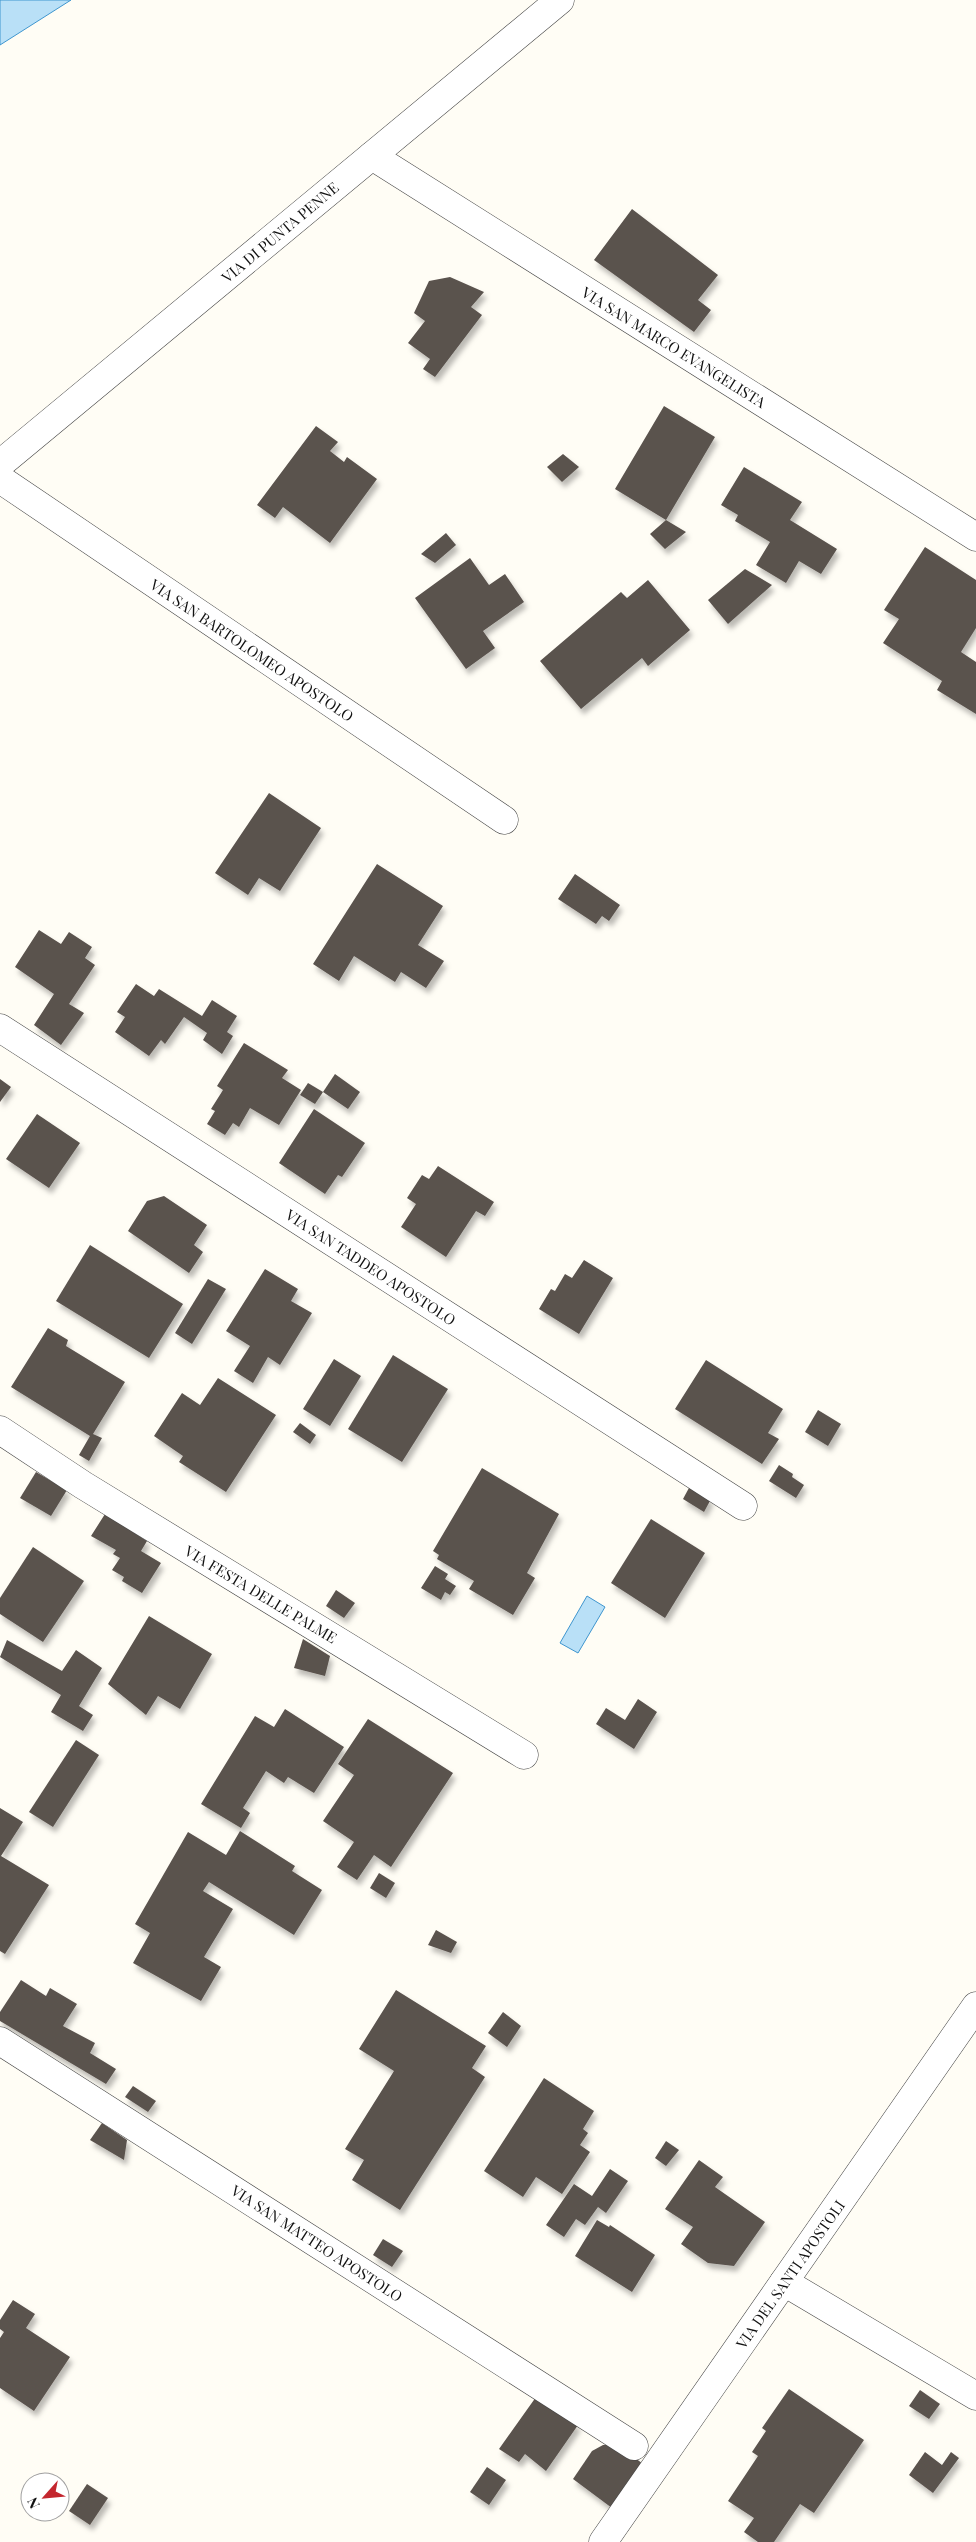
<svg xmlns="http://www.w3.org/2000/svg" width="976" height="2542" font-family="'Playfair Display',serif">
<defs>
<filter id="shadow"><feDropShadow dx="3" dy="5.5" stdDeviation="2.5" flood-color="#0004"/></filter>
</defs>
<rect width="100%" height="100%" fill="#fffdf5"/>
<g fill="#b9e0f7" stroke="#3f96cf">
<path d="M0,0h71l-71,45z"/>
<path d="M587,1596l18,11 -27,46 -18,-10z"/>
</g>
<g fill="#5a524d" filter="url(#shadow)">
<path d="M632,209l86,66 -20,25 13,10 -17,22 -100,-72z"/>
<path d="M450,277l34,15 -13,15 11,8 -47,62 -12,-8 7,-10 -22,-16 17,-22 -11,-8 15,-32z"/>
<path d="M664,406l51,31 -49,83 20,12 -21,17 -15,-15 16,-14 -51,-31z"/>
<path d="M316,426l22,16 -8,9 14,11 3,-5 30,22 -47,64 -47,-36 -8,11 -18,-13z"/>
<path d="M563,454l16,13 -17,15 -15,-15z"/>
<path d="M744,467l58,35 -12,18 47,29 -16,25 -22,-13 -13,22 -30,-18 14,-23 -35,-21 3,-6 -17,-10z"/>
<path d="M446,533l10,12 -21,18 -14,-9z"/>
<path d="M925,547l51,33v48l-15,24 15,10v52l-39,-24 5,-9 -59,-38 16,-24 -15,-9z"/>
<path d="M470,558l19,27 16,-11 19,28 -41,29 12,17 -29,21 -51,-71z"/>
<path d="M745,569l27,16 -44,39 -20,-24z"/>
<path d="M648,580l42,50 -42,36 -6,-8 -61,51 -41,-48 81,-69 6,6z"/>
<path d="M269,793l52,35 -41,63 -21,-13 -11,17 -33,-22z"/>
<path d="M377,864l66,42 -25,39 26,16 -18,27 -25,-16 -6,10 -41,-26 -15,25 -26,-17z"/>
<path d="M575,874l45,31 -11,16 -7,-5 -6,8 -38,-25z"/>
<path d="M39,930l22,14 8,-12 23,15 -7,11 10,7 -26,39 15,9 -23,32 -27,-20 20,-31 -39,-27z"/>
<path d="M136,984l18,12 5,-7 43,27 10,-16 25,16 -10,16 6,4 -11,18 -19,-14 4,-7 -23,-16 -19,27 -4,-4 -12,16 -34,-24 10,-15 -8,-5z"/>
<path d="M244,1043l44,27 -6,8 19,12 -22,35 -29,-17 -11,19 -6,-4 -8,12 -18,-11 8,-13 -4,-2 12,-19 -6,-4z"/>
<path d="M335,1074l25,18 -12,17 -25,-17z"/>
<path d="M0,1079l11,8 -11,15z"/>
<path d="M308,1083l15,9 -8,12 -15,-9z"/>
<path d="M314,1109l51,34 -23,34 -4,-2 -13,19 -46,-31z"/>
<path d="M37,1114l43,29 -31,45 -43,-29z"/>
<path d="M438,1166l56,36 -9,14 -9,-5 -30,46 -45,-30 15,-23 -9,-6 15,-23 7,4z"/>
<path d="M164,1196l43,29 -13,20 9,7 -14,21 -61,-42 19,-30z"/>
<path d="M90,1245l93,59 -34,54 -93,-57z"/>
<path d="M584,1260l29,18 -34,56 -40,-25 12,-20 4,2 10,-17 7,4z"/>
<path d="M265,1269l33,20 -7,12 21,12 -32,52 -12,-8 -15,26 -19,-12 16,-25 -24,-15z"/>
<path d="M208,1279l18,10 -34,55 -17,-11z"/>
<path d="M48,1328l20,12 -2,6 59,36 -32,52 9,4 -13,23 -10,-6 11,-19 -79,-49z"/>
<path d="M393,1355l55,34 -46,73 -54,-33z"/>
<path d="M334,1359l27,17 -31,50 -27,-17z"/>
<path d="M706,1360l77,49 -15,24 11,6 -17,25 -87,-55z"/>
<path d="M218,1378l58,37 -50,77 -47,-30 4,-6 -29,-20 28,-43 18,12z"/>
<path d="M818,1410l23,14 -13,22 -23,-14z"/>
<path d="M300,1423l16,12 -6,9 -17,-12z"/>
<path d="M779,1465l14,9 -1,3 12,8 -8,13 -27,-17z"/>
<path d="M482,1468l77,46 -32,59 8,5 -22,37 -44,-26 5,-8 -37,-22 2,-4 -6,-4z"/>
<path d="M36,1472l31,18 -16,26 -31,-18z"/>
<path d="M690,1486l21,13 -7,13 -21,-13z"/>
<path d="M105,1514l42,27 -6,10 20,12 -19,30 -20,-12 2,-4 -12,-7 8,-12 -7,-4 3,-4 -25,-14z"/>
<path d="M651,1519l54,34 -40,65 -54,-35z"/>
<path d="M33,1547l51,34 -41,61 -43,-28v-16z"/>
<path d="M435,1566l13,8 -3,5 11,7 -6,9 -5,-3 -4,8 -20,-12z"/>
<path d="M336,1590l19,13 -11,15 -18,-12z"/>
<path d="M149,1616l63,38 -32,55 -22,-13 -12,19 -38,-31z"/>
<path d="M303,1639l27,17 -5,20 -31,-8z"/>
<path d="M7,1640l55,31 14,-21 26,18 -23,38 14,9 -10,16 -32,-19 10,-17 -61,-38z"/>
<path d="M638,1699l19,13 -23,37 -38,-25 10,-16 19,12z"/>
<path d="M285,1709l59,38 -30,46 -26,-16 -4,6 -18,-12 -23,37 7,5 -9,15 -40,-24 54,-88 19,11z"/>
<path d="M368,1719l85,54 -62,94 -17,-12 -17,25 -20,-13 17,-25 -31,-21 31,-46 -16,-11z"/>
<path d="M76,1740l23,15 -46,72 -24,-15z"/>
<path d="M0,1808l23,14 -22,34 48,29 -44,69 -5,-3z"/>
<path d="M240,1831l55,35 -3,5 30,19 -28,45 -85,-53 -6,9 30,18 -29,48 17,10 -20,34 -68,-38 17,-30 -15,-9 53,-92 38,23z"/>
<path d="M379,1873l16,10 -9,15 -16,-10z"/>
<path d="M436,1930l21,12 -6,11 -23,-8z"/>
<path d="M21,1980l25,16 4,-8 27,16 -14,22 32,17 -5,10 26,16 -10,15 -106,-63v-9z"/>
<path d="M396,1990l90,56 -14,22 13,9 -85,133 -48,-30 12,-20 -19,-11 49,-78 -35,-22z"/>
<path d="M503,2012l18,14 -14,21 -19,-14z"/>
<path d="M544,2078l50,33 -11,18 5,4 -8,12 10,7 -28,42 -26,-17 -13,20 -39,-26z"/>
<path d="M133,2086l23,15 -8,11 -23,-15z"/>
<path d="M102,2123l25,17 -3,20 -34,-20z"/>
<path d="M666,2141l13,9 -13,16 -11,-8z"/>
<path d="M699,2160l24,17 -8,10 50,35 -31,44 -26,-3 -27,-19 12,-17 -28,-18z"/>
<path d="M610,2169l18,12 -22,32 -8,-6 -13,18 -9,-6 -12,18 -18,-12 28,-41 18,12z"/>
<path d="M597,2220l12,7 1,-2 45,30 -23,37 -57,-36z"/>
<path d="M383,2239l20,12 -11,16 -19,-12z"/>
<path d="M13,2300l22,14 -9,14 44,29 -36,54 -34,-23v-50l4,-6 -4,-3v-9z"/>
<path d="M789,2389l75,51 -50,73 -14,-9 -26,38h-16l-14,-10 10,-14 -26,-17 30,-45 -6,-4 14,-21 -4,-3z"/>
<path d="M920,2390l20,14 -11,15 -20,-13z"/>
<path d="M536,2397l42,28 -32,46 -21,-17 -6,8 -20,-13z"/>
<path d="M617,2444l26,20 -31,44 -39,-29 19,-28 11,-6z"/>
<path d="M925,2452l17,13 9,-13 8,6 -26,35 -24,-18z"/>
<path d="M487,2467l19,13 -17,25 -19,-13z"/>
<path d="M87,2484l21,14 -18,27 -21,-14z"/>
</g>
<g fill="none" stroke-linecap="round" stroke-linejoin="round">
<defs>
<g id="minor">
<path d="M372,156l604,381"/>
<path d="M0,479l504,341"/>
<path d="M0,1028l743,478"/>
<path d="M0,1430l83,55 441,270"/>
<path d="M0,2041l634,405"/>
<path d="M784,2282l192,114"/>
<path d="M603,2542l373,-536"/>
</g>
<path id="tertiary" d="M0,464l560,-464"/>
</defs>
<use href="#minor" stroke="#444" stroke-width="29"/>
<use href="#tertiary" stroke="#444" stroke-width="29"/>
<use href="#minor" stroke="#fff" stroke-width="28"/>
<use href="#tertiary" stroke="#fff" stroke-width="28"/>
</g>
<g text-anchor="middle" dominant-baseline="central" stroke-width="5" stroke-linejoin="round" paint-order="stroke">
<g font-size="15" fill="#111" stroke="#fff">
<text transform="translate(280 232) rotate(-40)">VIA DI PUNTA PENNE</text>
<text transform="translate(674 347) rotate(32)">VIA SAN MARCO EVANGELISTA</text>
<text transform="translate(252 650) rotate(34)">VIA SAN BARTOLOMEO APOSTOLO</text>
<text transform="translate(371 1267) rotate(33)">VIA SAN TADDEO APOSTOLO</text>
<text transform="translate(261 1594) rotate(31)">VIA FESTA DELLE PALME</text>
<text transform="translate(317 2243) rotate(33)">VIA SAN MATTEO APOSTOLO</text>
<text transform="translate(790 2274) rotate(-55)">VIA DEL SANTI APOSTOLI</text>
</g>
</g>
<g transform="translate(45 2497) rotate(243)"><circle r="24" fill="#ffffff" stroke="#a0a0a0"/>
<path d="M0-4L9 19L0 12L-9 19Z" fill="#c4262e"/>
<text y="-8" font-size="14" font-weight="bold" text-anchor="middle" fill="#111111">N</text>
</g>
</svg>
